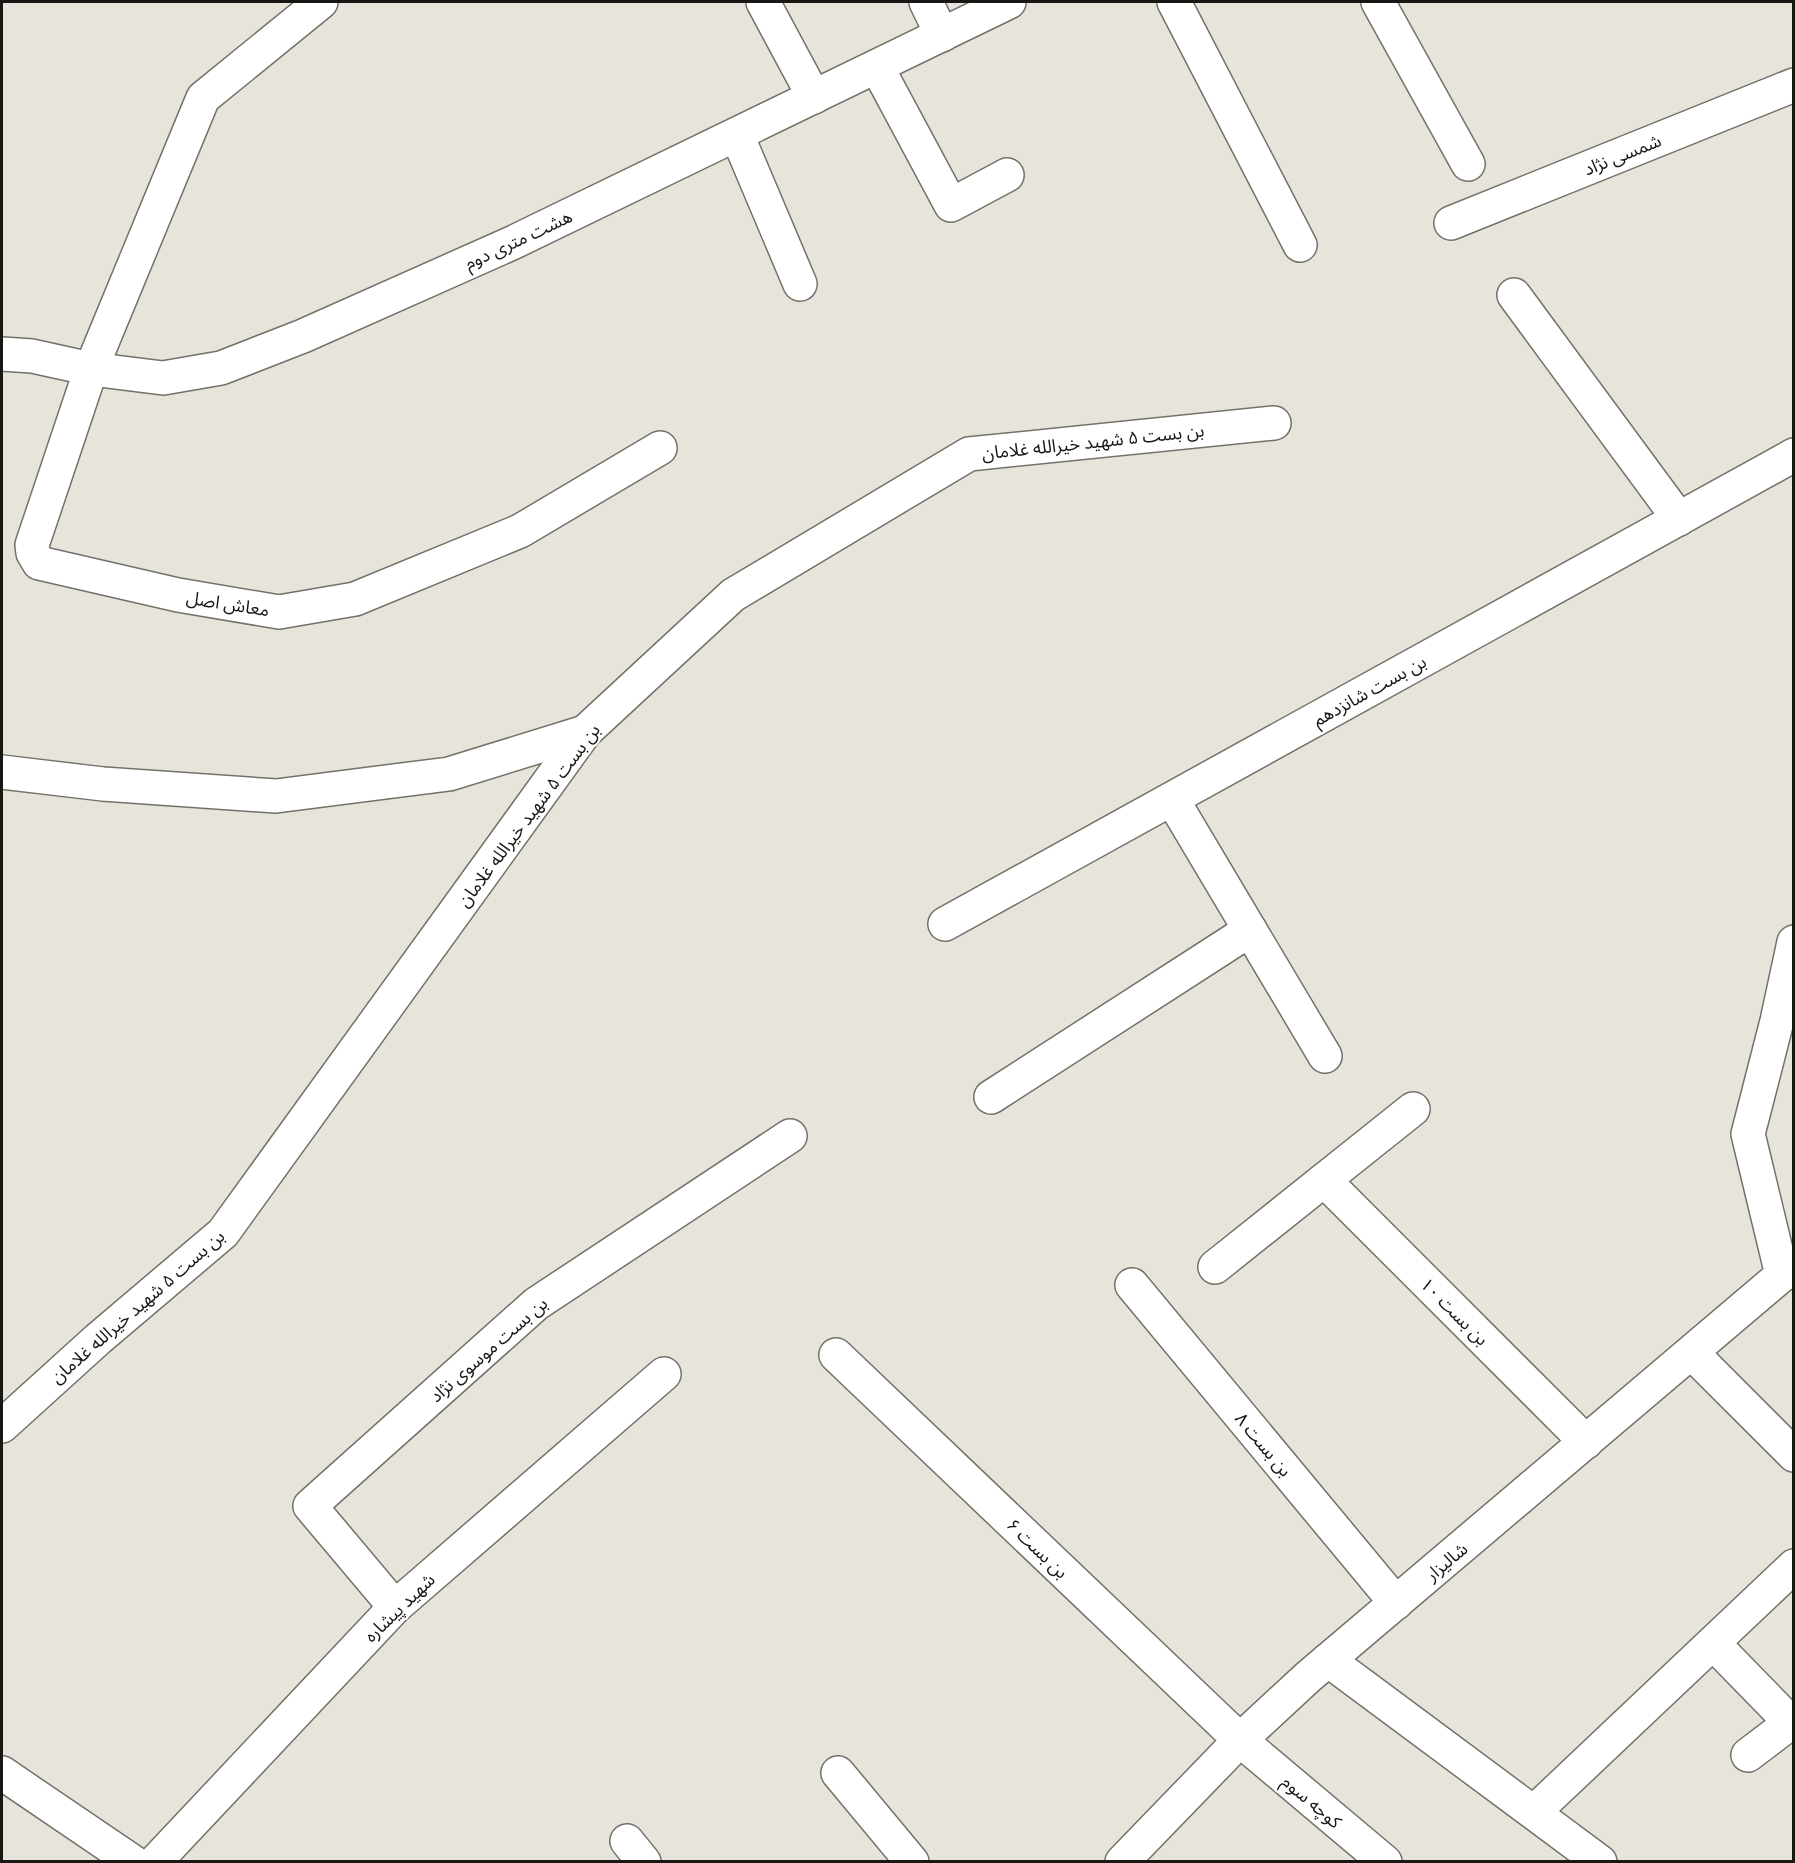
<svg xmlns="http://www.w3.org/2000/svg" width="1795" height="1863" font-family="'PT Serif','Noto Sans Arabic',serif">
<rect width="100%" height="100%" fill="#e7e5db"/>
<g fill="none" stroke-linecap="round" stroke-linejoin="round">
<defs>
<g id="street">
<path d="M321,2l-118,96 -112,271 -59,176 1,8 6,10 139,32 101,17 76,-13 165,-68 140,-83"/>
<path d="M763,2l51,95"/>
<path d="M926,2l16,33"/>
<path d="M1174,2l126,243"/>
<path d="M1378,2l90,162"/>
<path d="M877,67l74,138 56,-30"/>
<path d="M737,135l63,149"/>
<path d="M1451,223l343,-138"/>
<path d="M1514,295l165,224"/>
<path d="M2,354l30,2 59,13 72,9 58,-10 82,-32 209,-93 497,-241"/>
<path d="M2,772l101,12 173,12 173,-22 136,-42"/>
<path d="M1172,799l153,257"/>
<path d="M945,924l849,-469"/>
<path d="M991,1097l259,-167"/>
<path d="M1324,1180l262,262"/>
<path d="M1215,1267l198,-158"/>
<path d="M1782,1275l-34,-141 29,-113 17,-79"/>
<path d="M1132,1285l264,318"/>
<path d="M1692,1353l102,102"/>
<path d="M836,1355l404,385 145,122"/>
<path d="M2,1426l96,-87 125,-106 362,-501 148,-137 236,-141 305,-31"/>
<path d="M395,1607l-85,-101 226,-202 254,-168"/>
<path d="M1713,1643l77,79"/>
<path d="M1328,1660l272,202"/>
<path d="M1748,1755l46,-35"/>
<path d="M2,1773l131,89"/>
<path d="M838,1773l74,89"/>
<path d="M1534,1812l260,-246"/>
<path d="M627,1841l17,21"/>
<path d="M155,1862l240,-255 269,-233"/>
<path d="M1122,1862l118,-122 68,-63 474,-402 12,-6"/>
</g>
</defs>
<use href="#street" stroke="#747169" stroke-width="36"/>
<use href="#street" stroke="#fff" stroke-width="33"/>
</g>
<g text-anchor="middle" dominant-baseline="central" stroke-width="4.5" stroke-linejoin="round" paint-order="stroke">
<g font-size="18" fill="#181713" stroke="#fff">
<text transform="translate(1622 154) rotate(-22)">شمسی نژاد</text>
<text transform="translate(518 239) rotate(-25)">هشت متری دوم</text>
<text transform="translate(1093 441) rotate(-6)">بن بست ۵ شهید خیرالله غلامان</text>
<text transform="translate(228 603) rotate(9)">معاش اصل</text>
<text transform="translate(1369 690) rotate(-29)">بن بست شانزدهم</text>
<text transform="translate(528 815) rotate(-53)">بن بست ۵ شهید خیرالله غلامان</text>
<text transform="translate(137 1306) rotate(-41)">بن بست ۵ شهید خیرالله غلامان</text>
<text transform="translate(1455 1311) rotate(45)">بن بست ۱۰</text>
<text transform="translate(488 1349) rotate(-41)">بن بست موسوی نژاد</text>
<text transform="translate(1264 1444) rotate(50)">بن بست ۸</text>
<text transform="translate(1038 1548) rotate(44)">بن بست ۶</text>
<text transform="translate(1446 1561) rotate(-40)">شالیزار</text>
<text transform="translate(399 1607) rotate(-44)">شهید پیشاره</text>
<text transform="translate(1312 1801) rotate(40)">کوچه سوم</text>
</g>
</g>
<rect width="1795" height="1863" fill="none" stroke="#181713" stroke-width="6"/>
</svg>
